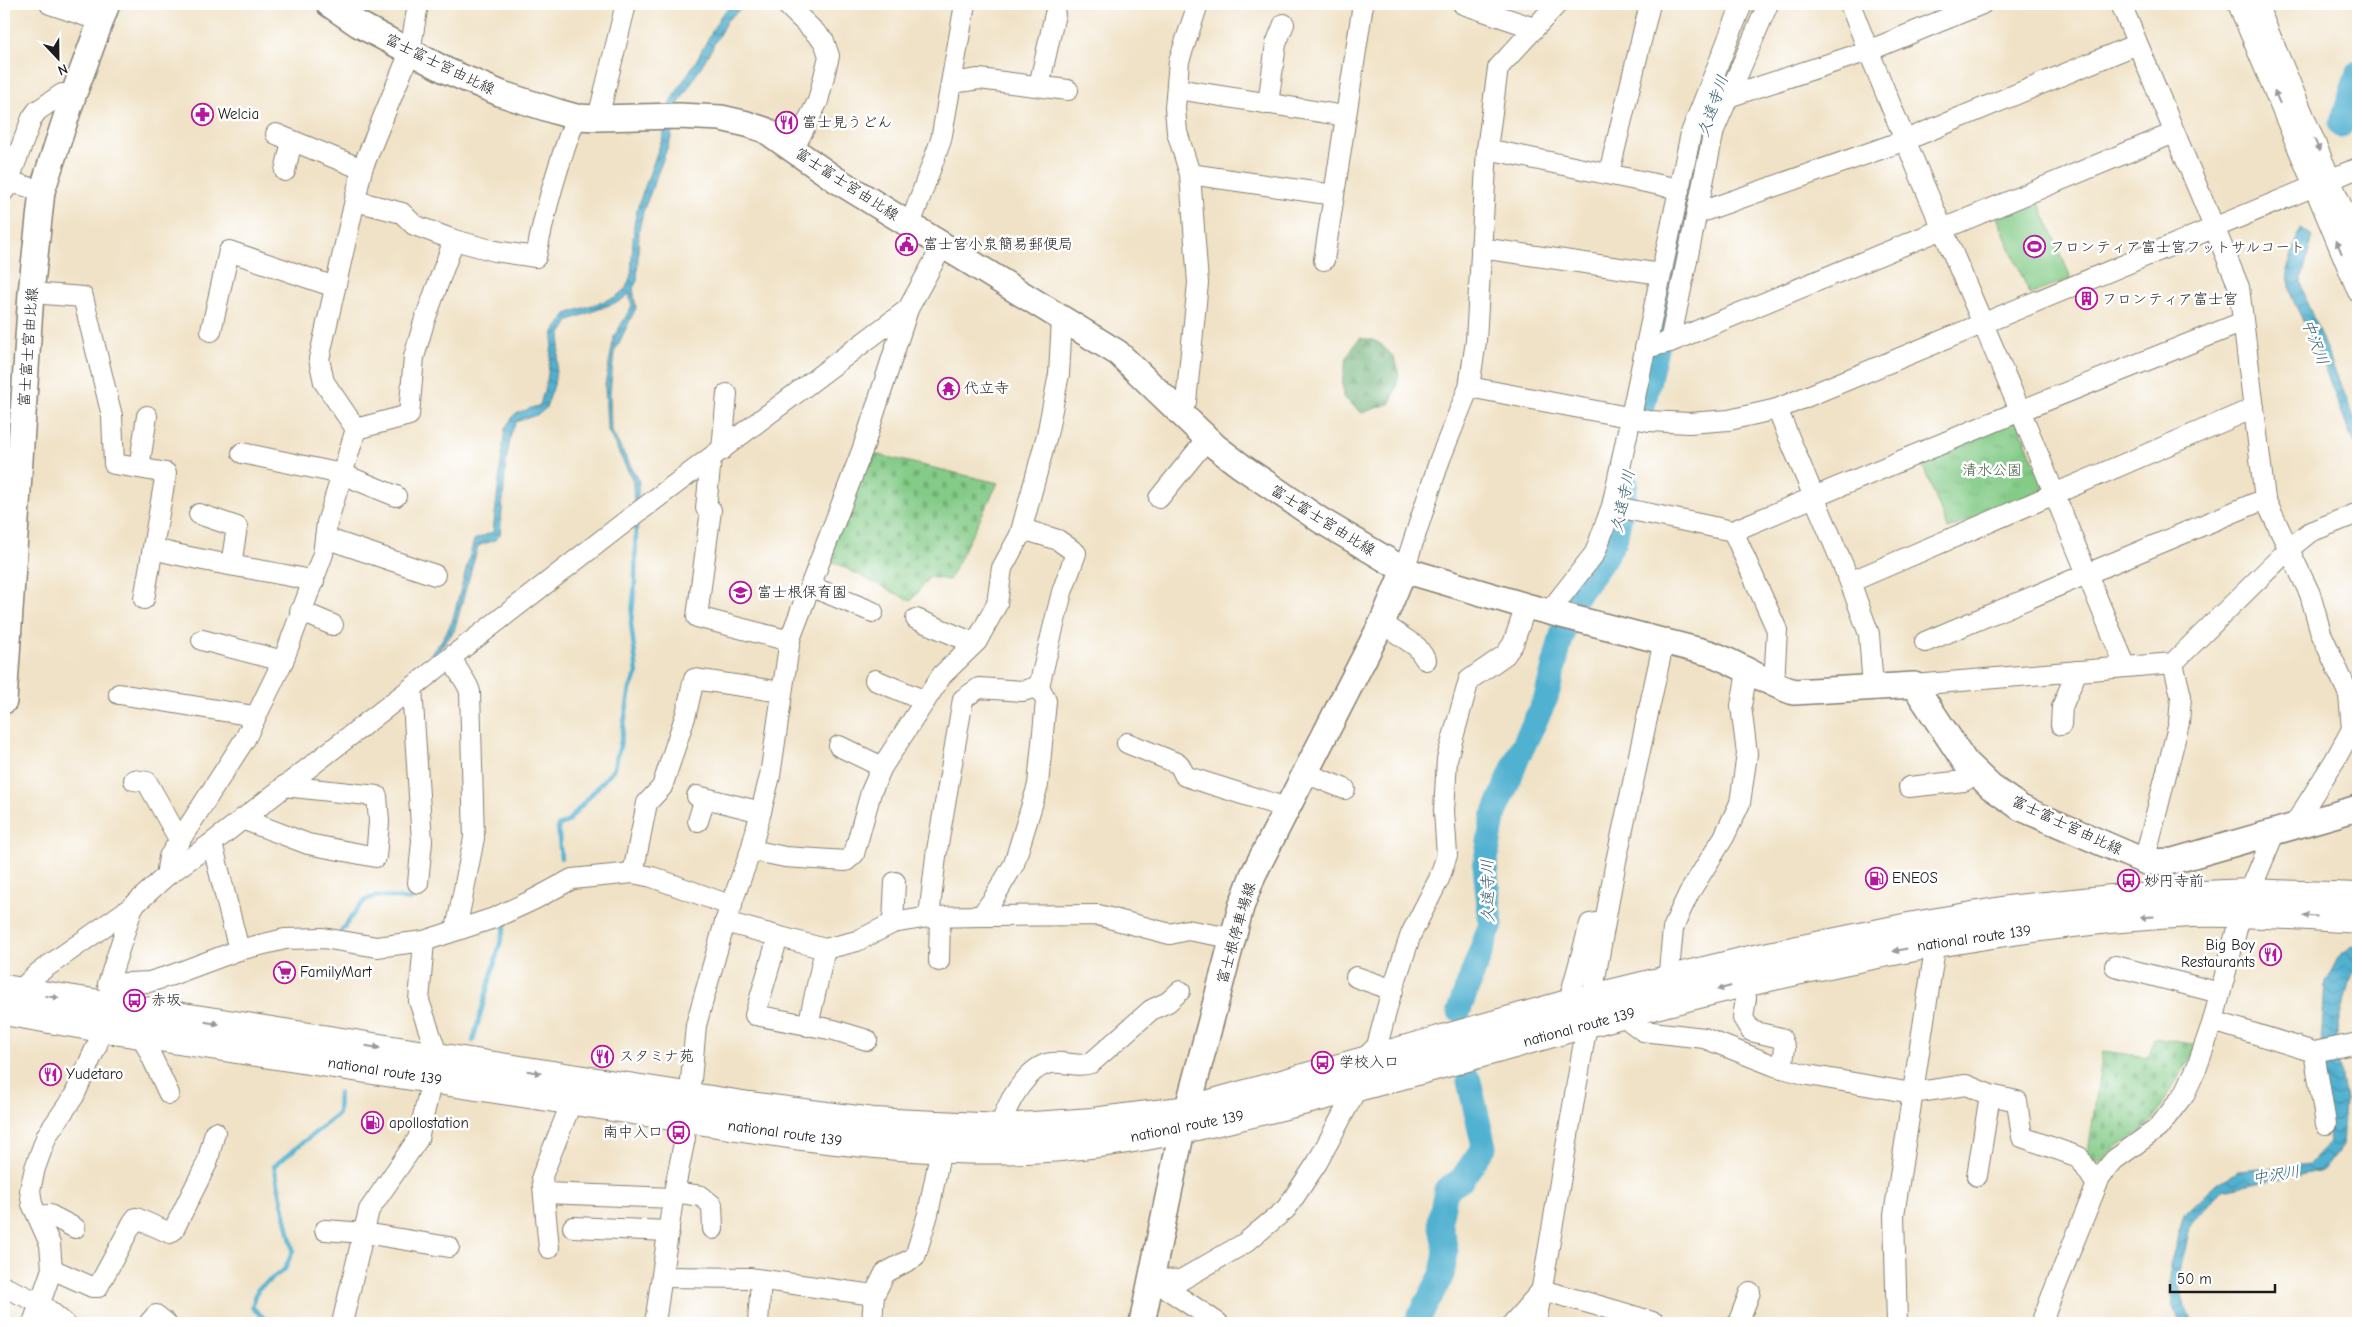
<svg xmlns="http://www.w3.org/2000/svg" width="2362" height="1327" font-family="'Comic Neue','Klee One',sans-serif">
<defs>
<pattern id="forest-firs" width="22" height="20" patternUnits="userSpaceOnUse" patternTransform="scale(1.25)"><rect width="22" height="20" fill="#6aaf74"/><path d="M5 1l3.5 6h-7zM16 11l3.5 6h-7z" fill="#568e5e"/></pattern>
<pattern id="cemetery-stones" width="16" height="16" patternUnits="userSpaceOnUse" patternTransform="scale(1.25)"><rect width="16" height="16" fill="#83cb87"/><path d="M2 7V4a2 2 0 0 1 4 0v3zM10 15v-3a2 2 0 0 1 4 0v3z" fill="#71ae74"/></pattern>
<pattern id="park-tufts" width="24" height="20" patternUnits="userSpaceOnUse" patternTransform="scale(1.25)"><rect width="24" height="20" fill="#83cb87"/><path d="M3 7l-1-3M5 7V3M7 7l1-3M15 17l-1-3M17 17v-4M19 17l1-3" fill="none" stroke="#71ae74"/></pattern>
<pattern id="water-waves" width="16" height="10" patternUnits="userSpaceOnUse" patternTransform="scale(1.25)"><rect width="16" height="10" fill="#51b1d0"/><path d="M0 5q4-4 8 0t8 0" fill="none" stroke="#428fa8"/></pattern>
</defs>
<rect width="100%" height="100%" fill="#fff"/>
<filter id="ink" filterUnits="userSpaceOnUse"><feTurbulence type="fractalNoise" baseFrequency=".02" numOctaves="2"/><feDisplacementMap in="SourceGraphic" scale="10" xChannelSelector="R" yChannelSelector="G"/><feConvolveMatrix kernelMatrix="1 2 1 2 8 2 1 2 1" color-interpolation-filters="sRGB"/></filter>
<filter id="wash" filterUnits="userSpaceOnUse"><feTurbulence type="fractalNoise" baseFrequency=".0096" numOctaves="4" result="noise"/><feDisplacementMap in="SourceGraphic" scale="20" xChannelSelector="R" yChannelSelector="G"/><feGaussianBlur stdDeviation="1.12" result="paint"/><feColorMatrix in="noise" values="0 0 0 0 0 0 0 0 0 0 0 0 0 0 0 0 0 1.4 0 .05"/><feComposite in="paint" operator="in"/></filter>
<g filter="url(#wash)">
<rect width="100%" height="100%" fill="#f0e2c6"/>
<path fill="#83cb87" stroke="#507452" d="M2038,200l33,78 -41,17 -33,-78z"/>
<path fill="url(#forest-firs)" stroke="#436648" d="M1360,338c15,2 17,2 28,13 17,18 10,30 3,52l-29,10 -19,-16c-1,-24 0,-41 17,-59z"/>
<g fill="url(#cemetery-stones)" stroke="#507452">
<path d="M870,453l128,30 -49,97 -20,-3 -18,24 -84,-42z"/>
<path d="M2154,1038l44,7 -46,77 -57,42 -8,-4 16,-109 46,6z"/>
</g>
<path fill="url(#park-tufts)" stroke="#507452" d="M2011,421l7,2 27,66 -97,40 -28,-70z"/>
<g fill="url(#water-waves)" stroke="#366676">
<path d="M734,4h13l-20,16 -16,30 -35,58 -5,30 -28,74 -4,18 -2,51 -4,7 3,20 -22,45 -4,40 1,37 28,51 -2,28 -3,4 -1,-32 -26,-52 -2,-44 9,-48 18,-31 -3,-12 -9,7 -50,19 -9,14 -7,51 -8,23 -7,6 -23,8 -5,12 -5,28 -6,73 -5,5 -17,6 -24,85 -26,34 -4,-3 18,-22 10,-18 22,-82 19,-8 12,-104 10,-14 25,-9 7,-25 7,-48 12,-18 50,-17 10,-9 5,-13 3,-50 3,-16 29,-81 4,-26 26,-41 25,-46z"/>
<path d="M2300,228l13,8 -12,46 7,23 50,122v27l-32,-82 -34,-75 -5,-27z"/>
<path d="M2353,946l5,1v21l-8,10 -15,64 10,58 -3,46 -18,24 -101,20 -32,33 -13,58 6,25 10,17h-13l-9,-15 -2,-42 14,-52 29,-28 26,-15 70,-7 20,-21 -8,-97 4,-63 13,-25z"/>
</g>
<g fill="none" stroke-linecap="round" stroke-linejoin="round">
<g stroke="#51b1d0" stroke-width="4.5">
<path d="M561,858l-3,-32 9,-4 46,-52 7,-24 10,-57 7,-16 -6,-50 4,-40 1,-62"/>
<path d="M341,931c29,-38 21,-38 69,-31l10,-11"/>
<path d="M473,1041l33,-119"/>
<path d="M269,1323l-17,-16 6,-18 27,-20 8,-19 -19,-84 64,-52 1,-21"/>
</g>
<g stroke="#51b1d0" stroke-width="25">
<path d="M2341,125l17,-52"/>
<path d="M1640,420c11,-51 23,-101 34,-153 11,-59 21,-121 43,-177"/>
<path d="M1459,1010l32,-86 -6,-58 8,-48 24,-59 29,-61 16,-63 11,-35 27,-36 15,-24 11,-56"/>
<path d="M1416,1323l26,-48 4,-23 -6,-31 6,-31 15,-10 23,-33 -15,-66"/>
</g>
</g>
</g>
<g filter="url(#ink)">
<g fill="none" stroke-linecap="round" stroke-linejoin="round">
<defs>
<g id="minor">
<path d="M50,4l51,17"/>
<path d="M786,4l38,37 5,15 -11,45 -25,49"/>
<path d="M1463,4l71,24"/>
<path d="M1850,4c53,136 112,270 169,404 36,86 70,173 107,259"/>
<path d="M2121,4l118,283 26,212 45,95 11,39 28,62 3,34 -17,31 -41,65"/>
<path d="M2238,4l120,288"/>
<path d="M2257,4l101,241"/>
<path d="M952,83l27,-4 89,11"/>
<path d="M1039,86l16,-72"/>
<path d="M1177,89l168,27"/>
<path d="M1719,100l149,-49 114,-47"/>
<path d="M1268,104l8,-60 8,-20"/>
<path d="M598,118l28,-114"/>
<path d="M276,134l86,35"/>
<path d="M1487,149l192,40"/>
<path d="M285,171l7,-30"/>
<path d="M1609,173l41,-169"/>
<path d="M1190,174l144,21 29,-191"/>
<path d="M7,185l25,-67 5,-7 25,-17 11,2"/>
<path d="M4,191l3,-6 11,-1 24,7"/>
<path d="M356,201l46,12 12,12 40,15 41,11 41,6c9,-49 22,-93 40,-140"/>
<path d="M1698,213l208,-73 231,-96"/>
<path d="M910,225l31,-85 24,-136"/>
<path d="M1481,248l180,26"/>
<path d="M1324,260l10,-65"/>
<path d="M31,293l52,4 29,119 2,48 25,4"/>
<path d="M211,331l18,-80 106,36"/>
<path d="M1670,342l44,-212 54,-126"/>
<path d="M1645,348l25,-6 504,-209"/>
<path d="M1469,387l180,34 40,2 40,-3 48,-11 581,-241"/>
<path d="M1777,409l73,173 19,52 4,54"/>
<path d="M1179,412l7,-10 12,-119 -8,-109 -13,-42 -2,-24 4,-47 19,-57"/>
<path d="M356,429l53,-14 5,-58 10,-35 30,-82"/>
<path d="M722,450l5,-56"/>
<path d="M242,453l100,21 54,22"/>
<path d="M711,458l-5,50 5,2 -14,107 93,24"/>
<path d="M1159,498l48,-59"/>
<path d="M1612,506l121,25 287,-120 223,-89"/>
<path d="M199,514l38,13 -6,38"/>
<path d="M1733,531l44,99 -3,54"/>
<path d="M1020,535l27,-100 12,-61 3,-55"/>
<path d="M325,538l110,37"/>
<path d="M154,549c53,14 107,20 160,32"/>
<path d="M1404,570l36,-111 29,-72 7,-46 11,-192 11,-81 59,-64"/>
<path d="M1850,582l404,-174"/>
<path d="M812,587l61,25"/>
<path d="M144,599l22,-126 -27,-5 8,-52"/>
<path d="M300,611l33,14"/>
<path d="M1549,612l46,-59 17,-47 79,-373 51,-129"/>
<path d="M916,619l58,24"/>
<path d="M1382,623l35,24 9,13"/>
<path d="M202,640l81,21"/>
<path d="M1925,642l340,-143"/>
<path d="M453,655c0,15 13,22 17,37l4,146 -18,92"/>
<path d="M875,680l50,21"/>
<path d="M1914,685l259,-22 116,-114 21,-17 48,-19"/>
<path d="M412,688l10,153 -4,42"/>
<path d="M119,694l135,22"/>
<path d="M2061,725l1,-18 15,-36"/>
<path d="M1127,743l52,21 6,12 102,32"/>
<path d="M839,746l43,21"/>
<path d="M1305,773l40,16"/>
<path d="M134,780l13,2 33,59"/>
<path d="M1909,787l55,-6 11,-7"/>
<path d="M697,796l64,16"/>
<path d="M242,819l66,25 68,13 3,-35 -2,-26 -93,-10"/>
<path d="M698,821l7,-23"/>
<path d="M212,843l27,107"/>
<path d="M751,850l34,7 61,4 8,-7 17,-62 11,-25 60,-92 35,-34 20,-37 5,-36 18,-33 9,-4 29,9 18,13 -14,39 -23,94 -16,5 -44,-3 -16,11 -27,157 -7,61"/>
<path d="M2146,862v-8l33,-131 2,-27 -8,-33"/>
<path d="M633,873l14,-70 15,-16 24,-73 8,-35 88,13"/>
<path d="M166,876l3,-19 76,-118 38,-78 40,-107 4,-31 29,-94 -32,-47 -5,-23 43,-190 48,-117 8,-48"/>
<path d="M133,906l-25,78 41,-2 23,-7 67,-25 46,-11 38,-1 54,9 47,-6 70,-23 39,-18 39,-21 61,-6 19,4 80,29"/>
<path d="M981,916l11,-15 22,-37 24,-79 8,-84 -7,-15"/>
<path d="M725,922l100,27 32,-8 36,-18 36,-6 52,-1 117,-1 72,19 17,-4 45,8"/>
<path d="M893,923l2,-41"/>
<path d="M778,937l-23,78 79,15 33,10"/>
<path d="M424,941l-5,60 19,56"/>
<path d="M939,961l1,-44"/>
<path d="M2115,966l105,27"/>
<path d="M1356,977l37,13"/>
<path d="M1668,981l5,-52 6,-15 10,-21 35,-56 16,-34 7,-49 -6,-48 6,-35"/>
<path d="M1594,984l22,-123 48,-221"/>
<path d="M18,992l20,-19 95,-67 33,-30 46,-33 413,-321 283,-213 35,-64"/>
<path d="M1746,998l-3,20 8,13 30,7 4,10 -3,20"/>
<path d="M1568,1004l22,-80 15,-2"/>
<path d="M1622,1015l21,16 61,7 71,28 33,9 104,18 54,-8 24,10 27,6 5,36 57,20 18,28"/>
<path d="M2213,1021l101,31 44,-9"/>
<path d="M808,1026l17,-77"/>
<path d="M141,1034l28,60"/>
<path d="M2314,1052l12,72"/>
<path d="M1361,1062l16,-16 13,-49 21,-63 28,-55 8,-24 -3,-44 3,-52 22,-79 36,-25 8,-11 13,-38"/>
<path d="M691,1080l5,-55 29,-103 26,-72 19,-74 20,-137 73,-191 45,-139"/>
<path d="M1001,1128c3,-22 27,-63 51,-65 13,-2 25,5 39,0l60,-53 17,-8 12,-11"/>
<path d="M1977,1176l13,-81"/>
<path d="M674,1192l27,4 11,9 1,24"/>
<path d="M545,1193l128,5"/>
<path d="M38,1216l12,-1 25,13"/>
<path d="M573,1227l96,4"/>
<path d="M325,1230l39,3 85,14"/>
<path d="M549,1248l-7,-72 30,-75"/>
<path d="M52,1269l40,18h6l35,-65 3,-4 34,15 4,-4 33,-66 8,-31"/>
<path d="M663,1277l86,1 125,17 -2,28"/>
<path d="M1152,1279l29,1 64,-37 41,-34 31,-46 40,-75"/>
<path d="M1152,1279l66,44"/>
<path d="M4,1287l36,16 24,20"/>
<path d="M874,1295l11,-22 30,-16 13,-43 13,-65"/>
<path d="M33,1323l19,-54 -2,-25 -18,-40 -2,-14 5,-22 12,-33 27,-39 23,-51"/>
<path d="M149,1323l7,-8 10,8"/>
<path d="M342,1323l27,-113 49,-71 14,-60"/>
<path d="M655,1323l19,-131 11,-54"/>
<path d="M758,1323l3,-43"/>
<path d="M1513,1323l29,-33c38,11 76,20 113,33"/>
<path d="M1536,1323l51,-299"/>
<path d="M1738,1323l12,-31"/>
<path d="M1897,1323l-3,-108 42,-273"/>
<path d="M2041,1323l59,-146 14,-17 44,-32 27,-35 12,-26 16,-46 28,-108 34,-82"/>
</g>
<g id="major">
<path d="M329,4l29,20 89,47 55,23 56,18 18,5 22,1 80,-2 43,2 26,6 18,6 70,49 283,174 98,94 25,19 79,54 84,50 122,36 183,47c30,10 55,30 85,39l120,-7 51,77 26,25 30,21 125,54 27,-1 185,-53"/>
<path d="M4,701l27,-408 11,-102 31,-95 34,-92"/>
<path d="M1142,1323l40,-193 59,-223 12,-32 129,-252 22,-53"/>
</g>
<g id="highway">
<path d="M4,989l745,117 124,16 128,6 92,-6 96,-12 379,-106 177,-43 169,-35 94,-16 104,-11 137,-6 109,4"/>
<path d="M4,1011l97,17 694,107c101,13 202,21 303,8 66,-8 131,-24 196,-40 157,-38 312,-89 471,-125 139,-32 283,-58 426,-65 55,-2 112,3 167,6"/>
</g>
</defs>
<use href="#minor" stroke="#867f71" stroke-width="22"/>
<use href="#major" stroke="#867f71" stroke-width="28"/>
<use href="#highway" stroke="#867f71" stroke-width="30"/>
<use href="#minor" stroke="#fff" stroke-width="20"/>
<use href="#major" stroke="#fff" stroke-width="25"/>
<use href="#highway" stroke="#fff" stroke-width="28"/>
</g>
<defs><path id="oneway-solid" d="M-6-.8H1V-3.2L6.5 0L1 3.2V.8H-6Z" transform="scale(1.25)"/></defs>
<g fill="#999">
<use href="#oneway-solid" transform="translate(2277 97) rotate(-113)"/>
<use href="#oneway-solid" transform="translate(2317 145) rotate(67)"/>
<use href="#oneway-solid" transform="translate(2339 247) rotate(-113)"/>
<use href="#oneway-solid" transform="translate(2310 916) rotate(-177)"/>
<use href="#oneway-solid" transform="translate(2147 917) rotate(176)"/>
<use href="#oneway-solid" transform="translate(1900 950) rotate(168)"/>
<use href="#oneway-solid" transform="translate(1724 988) rotate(165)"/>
<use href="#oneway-solid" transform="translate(52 997) rotate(9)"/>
<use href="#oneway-solid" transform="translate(212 1023) rotate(9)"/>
<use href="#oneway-solid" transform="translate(373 1047) rotate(9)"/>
<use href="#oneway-solid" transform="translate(534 1072) rotate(9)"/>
</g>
</g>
<defs>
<symbol id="pharmacy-ring" viewBox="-11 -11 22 22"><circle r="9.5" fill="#fff" stroke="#b5179e" stroke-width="1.5"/><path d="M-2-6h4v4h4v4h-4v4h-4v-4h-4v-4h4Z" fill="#b5179e"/></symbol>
<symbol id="restaurant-ring" viewBox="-11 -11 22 22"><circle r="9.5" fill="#fff" stroke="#b5179e" stroke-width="1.5"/><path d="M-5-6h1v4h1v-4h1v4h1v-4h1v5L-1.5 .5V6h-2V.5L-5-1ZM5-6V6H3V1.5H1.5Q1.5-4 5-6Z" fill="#b5179e"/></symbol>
<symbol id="civic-ring" viewBox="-11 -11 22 22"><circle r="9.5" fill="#fff" stroke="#b5179e" stroke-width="1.5"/><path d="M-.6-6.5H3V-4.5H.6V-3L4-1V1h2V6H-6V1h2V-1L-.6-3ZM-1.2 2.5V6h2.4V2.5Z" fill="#b5179e"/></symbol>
<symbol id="stadium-ring" viewBox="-11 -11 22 22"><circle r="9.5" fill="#fff" stroke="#b5179e" stroke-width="1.5"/><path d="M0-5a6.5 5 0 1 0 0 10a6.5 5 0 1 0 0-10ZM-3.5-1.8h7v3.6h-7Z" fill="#b5179e"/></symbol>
<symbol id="building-ring" viewBox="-11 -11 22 22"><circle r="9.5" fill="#fff" stroke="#b5179e" stroke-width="1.5"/><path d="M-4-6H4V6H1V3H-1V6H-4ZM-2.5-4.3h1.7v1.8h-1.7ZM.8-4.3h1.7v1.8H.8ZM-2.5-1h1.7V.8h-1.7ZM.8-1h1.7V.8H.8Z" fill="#b5179e"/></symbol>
<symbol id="temple-ring" viewBox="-11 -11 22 22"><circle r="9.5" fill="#fff" stroke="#b5179e" stroke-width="1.5"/><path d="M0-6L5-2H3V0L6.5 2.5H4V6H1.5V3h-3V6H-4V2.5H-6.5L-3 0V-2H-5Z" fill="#b5179e"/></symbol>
<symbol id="school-ring" viewBox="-11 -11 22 22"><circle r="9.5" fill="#fff" stroke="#b5179e" stroke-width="1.5"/><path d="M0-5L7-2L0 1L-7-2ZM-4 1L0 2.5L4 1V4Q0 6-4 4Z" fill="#b5179e"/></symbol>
<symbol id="fuel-ring" viewBox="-11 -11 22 22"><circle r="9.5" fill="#fff" stroke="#b5179e" stroke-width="1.5"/><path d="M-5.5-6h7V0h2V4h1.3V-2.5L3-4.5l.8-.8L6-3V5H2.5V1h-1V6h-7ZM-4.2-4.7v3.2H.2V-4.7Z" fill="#b5179e"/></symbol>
<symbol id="bus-ring" viewBox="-11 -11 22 22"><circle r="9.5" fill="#fff" stroke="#b5179e" stroke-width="1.5"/><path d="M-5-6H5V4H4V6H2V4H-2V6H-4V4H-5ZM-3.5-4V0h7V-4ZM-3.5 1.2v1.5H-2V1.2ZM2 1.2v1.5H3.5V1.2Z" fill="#b5179e"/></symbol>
<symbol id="supermarket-ring" viewBox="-11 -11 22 22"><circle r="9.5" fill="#fff" stroke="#b5179e" stroke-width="1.5"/><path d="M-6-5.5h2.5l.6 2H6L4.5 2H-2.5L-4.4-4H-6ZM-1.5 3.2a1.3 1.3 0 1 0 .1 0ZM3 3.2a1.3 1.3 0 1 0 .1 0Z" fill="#b5179e"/></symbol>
</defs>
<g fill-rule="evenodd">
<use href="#pharmacy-ring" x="190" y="102" width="25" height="25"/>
<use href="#restaurant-ring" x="774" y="110" width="25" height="25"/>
<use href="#civic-ring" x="894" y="232" width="25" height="25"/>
<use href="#stadium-ring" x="2022" y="234" width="25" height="25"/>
<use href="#building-ring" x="2074" y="286" width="25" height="25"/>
<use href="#temple-ring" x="936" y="376" width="25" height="25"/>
<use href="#school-ring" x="728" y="580" width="25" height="25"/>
<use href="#fuel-ring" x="1864" y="866" width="25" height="25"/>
<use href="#bus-ring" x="2116" y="868" width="25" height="25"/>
<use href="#restaurant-ring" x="2258" y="942" width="25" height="25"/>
<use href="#supermarket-ring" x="272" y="960" width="25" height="25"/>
<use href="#bus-ring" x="122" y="988" width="25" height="25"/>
<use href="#restaurant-ring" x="590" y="1044" width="25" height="25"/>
<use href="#bus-ring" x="1310" y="1050" width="25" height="25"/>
<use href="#restaurant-ring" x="38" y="1062" width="25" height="25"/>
<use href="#fuel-ring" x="360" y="1110" width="25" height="25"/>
<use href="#bus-ring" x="666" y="1120" width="25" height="25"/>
</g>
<g text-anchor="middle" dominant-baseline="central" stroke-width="5" stroke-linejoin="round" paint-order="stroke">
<g font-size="15" fill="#1c1c1c" stroke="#fff">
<text transform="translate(440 64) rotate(26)">富士富士宮由比線</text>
<text transform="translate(847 184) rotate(33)">富士富士宮由比線</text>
<text transform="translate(28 347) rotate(-86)">富士富士宮由比線</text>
<text transform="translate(1323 520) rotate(32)">富士富士宮由比線</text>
<text transform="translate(2067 825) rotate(25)">富士富士宮由比線</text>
<text transform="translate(1236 933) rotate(-74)">富士根停車場線</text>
<text transform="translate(1974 938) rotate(-8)">national route 139</text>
<text transform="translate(1579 1027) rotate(-15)">national route 139</text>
<text transform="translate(385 1071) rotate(9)">national route 139</text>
<text transform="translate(1187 1126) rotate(-11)">national route 139</text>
<text transform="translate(785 1133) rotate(8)">national route 139</text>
</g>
<g font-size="15" fill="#1c1c1c" stroke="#fff" text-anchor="start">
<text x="218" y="114">Welcia</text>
<text x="802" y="122">富士見うどん</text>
<text x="923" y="244">富士宮小泉簡易郵便局</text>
<text x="2050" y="247">フロンティア富士宮フットサルコート</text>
<text x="2102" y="299">フロンティア富士宮</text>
<text x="964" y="388">代立寺</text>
<text x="757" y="592">富士根保育園</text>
<text x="1892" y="878">ENEOS</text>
<text x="2144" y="881">妙円寺前</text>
<text x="2255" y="945" text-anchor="end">Big Boy<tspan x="2255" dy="17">Restaurants</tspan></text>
<text x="300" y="972">FamilyMart</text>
<text x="151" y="1000">赤坂</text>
<text x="619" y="1056">スタミナ苑</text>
<text x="1339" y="1062">学校入口</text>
<text x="66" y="1074">Yudetaro</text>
<text x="389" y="1123">apollostation</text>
<text x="663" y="1132" text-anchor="end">南中入口</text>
</g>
<g font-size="15" fill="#456247" stroke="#fff">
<text x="1992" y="470">清水公園</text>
</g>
<g font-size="16" font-style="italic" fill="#345f6d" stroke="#fff">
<text transform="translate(1713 106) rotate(-71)">久遠寺川</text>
<text transform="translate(2315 342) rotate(70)">中沢川</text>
<text transform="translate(1623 501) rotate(-78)">久遠寺川</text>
<text transform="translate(1488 891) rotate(-91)">久遠寺川</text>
<text transform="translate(2276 1175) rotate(-9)">中沢川</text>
</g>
</g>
<rect width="2362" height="1327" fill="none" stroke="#fff" stroke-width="20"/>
<g transform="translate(58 58) rotate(158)" stroke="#ffffff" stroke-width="4" paint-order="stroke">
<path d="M0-4L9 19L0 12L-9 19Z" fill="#1c1c1c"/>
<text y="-8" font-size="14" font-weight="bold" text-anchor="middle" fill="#1c1c1c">N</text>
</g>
<path d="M2170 1284v8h105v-8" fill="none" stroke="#1c1c1c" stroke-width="2.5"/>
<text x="2177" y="1284" font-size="15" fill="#1c1c1c" stroke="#ffffff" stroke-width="4" paint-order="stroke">50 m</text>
</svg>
